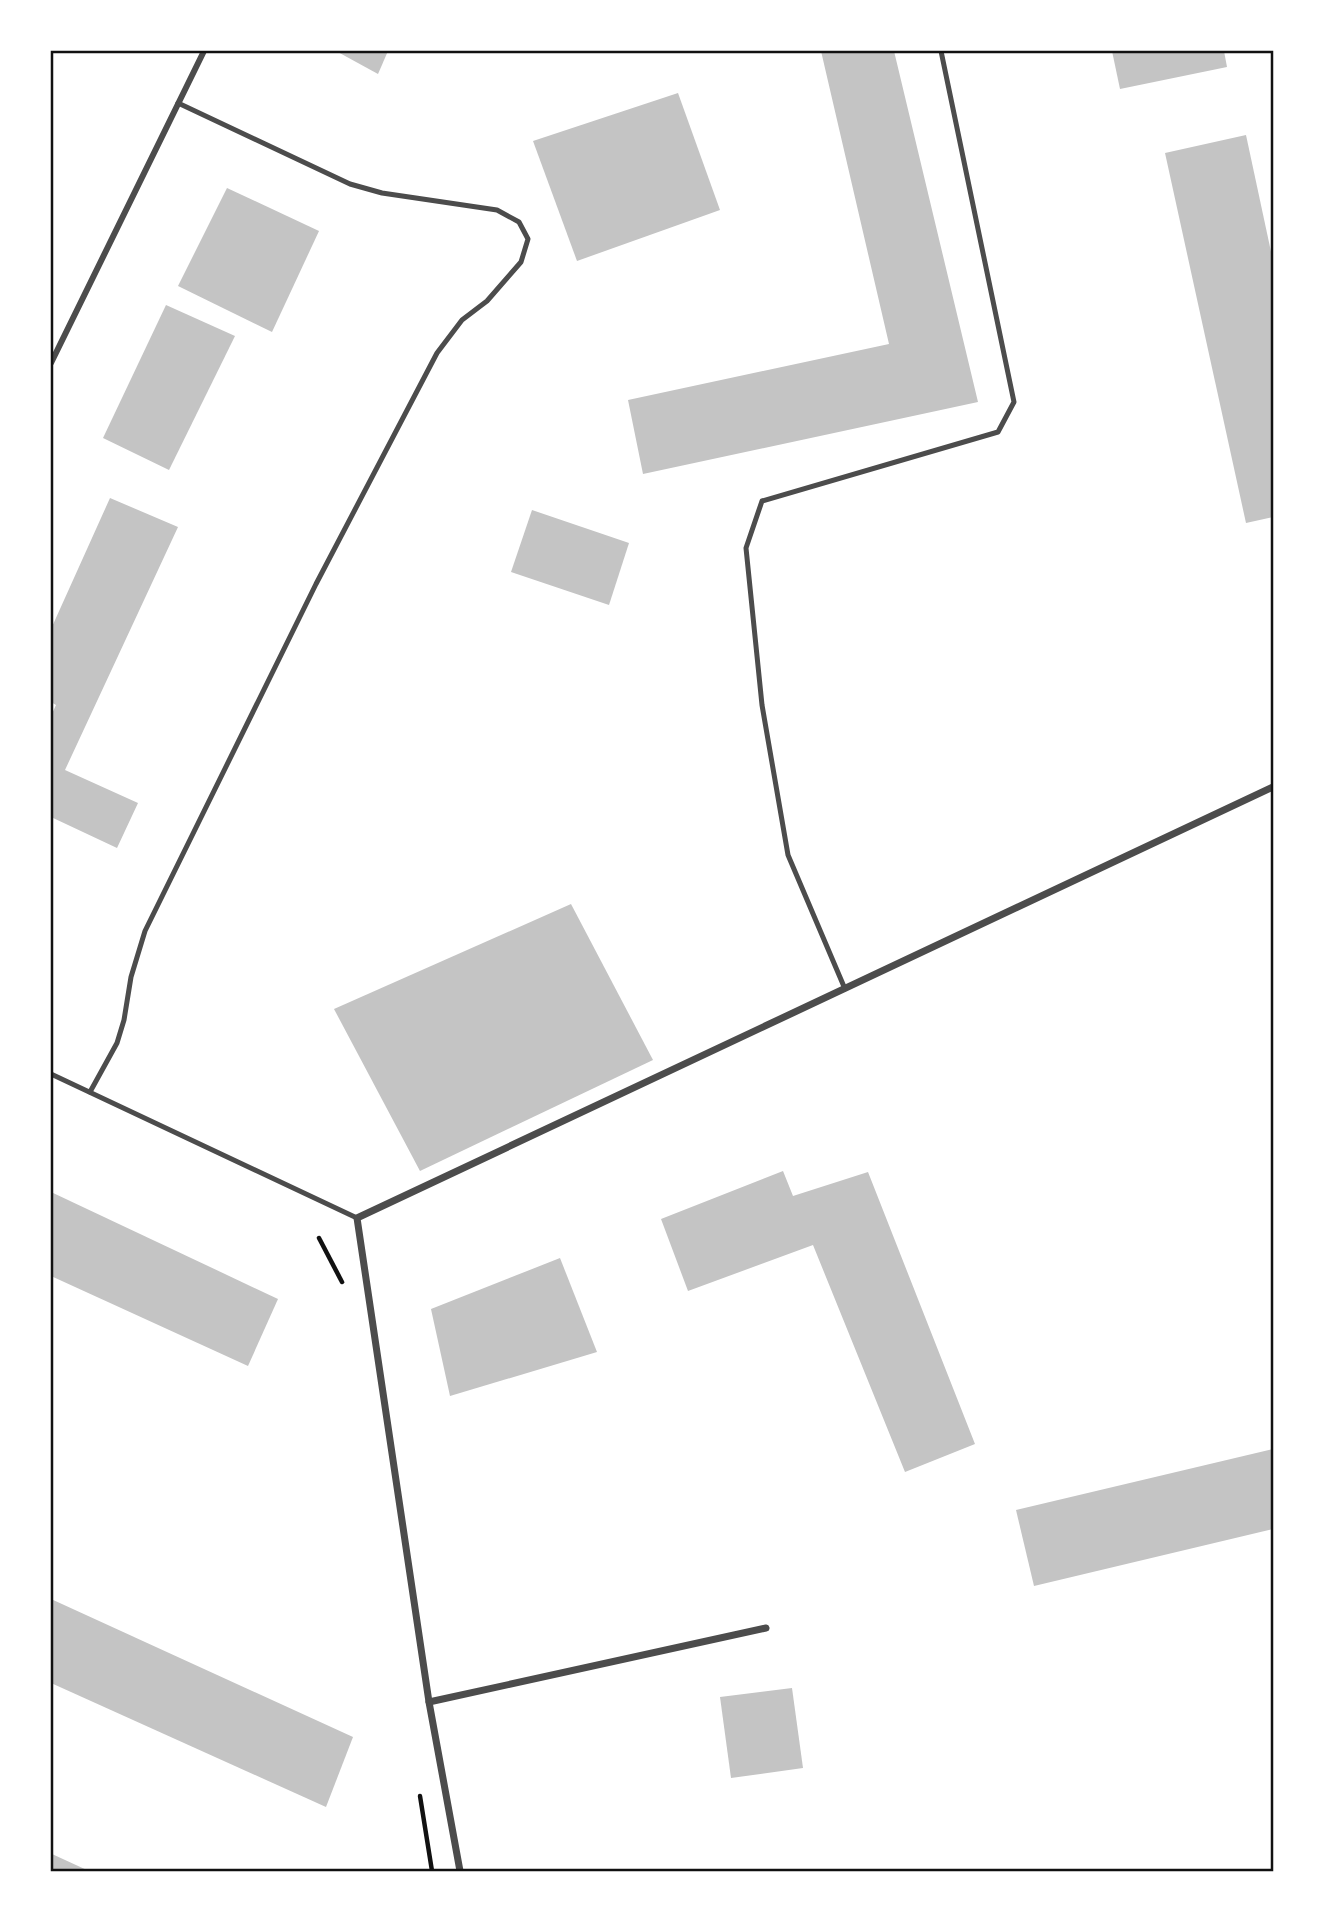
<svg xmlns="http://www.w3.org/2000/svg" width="1324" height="1922" font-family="'Noto Sans',sans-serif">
<rect width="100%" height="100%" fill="#fff"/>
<g fill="#c4c4c4">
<path d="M336,51h52l-10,23z"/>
<path d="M821,51h73l84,351 -335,72 -15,-74 261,-56z"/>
<path d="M1112,51h112l3,16 -107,22z"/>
<path d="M678,93l42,117 -143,51 -44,-120z"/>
<path d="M1246,135l27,126v256l-27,6 -81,-370z"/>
<path d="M227,188l92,43 -47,101 -94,-46z"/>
<path d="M166,305l69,31 -66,134 -66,-32z"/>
<path d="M110,498l68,29 -113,243 73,33 -21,45 -66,-31v-101l5,-11 -5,-3v-73z"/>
<path d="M532,510l97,33 -20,62 -98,-33z"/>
<path d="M571,904l82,156 -233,111 -86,-162z"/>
<path d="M783,1171l10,25 75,-24 107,272 -70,28 -92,-227 -125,46 -27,-72z"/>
<path d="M51,1192l227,107 -30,67 -197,-90z"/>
<path d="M560,1258l37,94 -147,44 -19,-87z"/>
<path d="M1273,1449v80l-239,57 -18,-76z"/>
<path d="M51,1599l302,138 -27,70 -275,-124z"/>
<path d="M792,1688l11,80 -72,10 -11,-81z"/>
<path d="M52,1854l37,17h-38z"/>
</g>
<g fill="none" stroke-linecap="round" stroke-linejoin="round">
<g stroke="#111" stroke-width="4.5">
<path d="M319,1238l23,44"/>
<path d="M420,1796l12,75"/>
</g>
<g stroke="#4c4c4c" stroke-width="5">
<path d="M845,989l-57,-134 -26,-150 -16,-157 16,-47 236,-69 16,-30 -73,-351"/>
<path d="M51,1074l306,144"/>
<path d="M90,1092l27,-49 7,-23 7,-43 14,-46 171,-347 121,-231 25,-33 25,-19 34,-39 7,-23 -9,-17 -22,-12 -115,-17 -32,-9 -172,-81"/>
</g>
<path stroke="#4c4c4c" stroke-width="6" d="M51,363l153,-312"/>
<g stroke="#4c4c4c" stroke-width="7">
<path d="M429,1702l337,-74"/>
<path d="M460,1871l-31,-169 -72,-484 916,-431"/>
</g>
</g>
<rect width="1324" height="1922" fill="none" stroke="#ffffff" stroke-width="105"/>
<rect x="52" y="52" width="1220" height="1818" fill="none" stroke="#111" stroke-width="2.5"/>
</svg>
